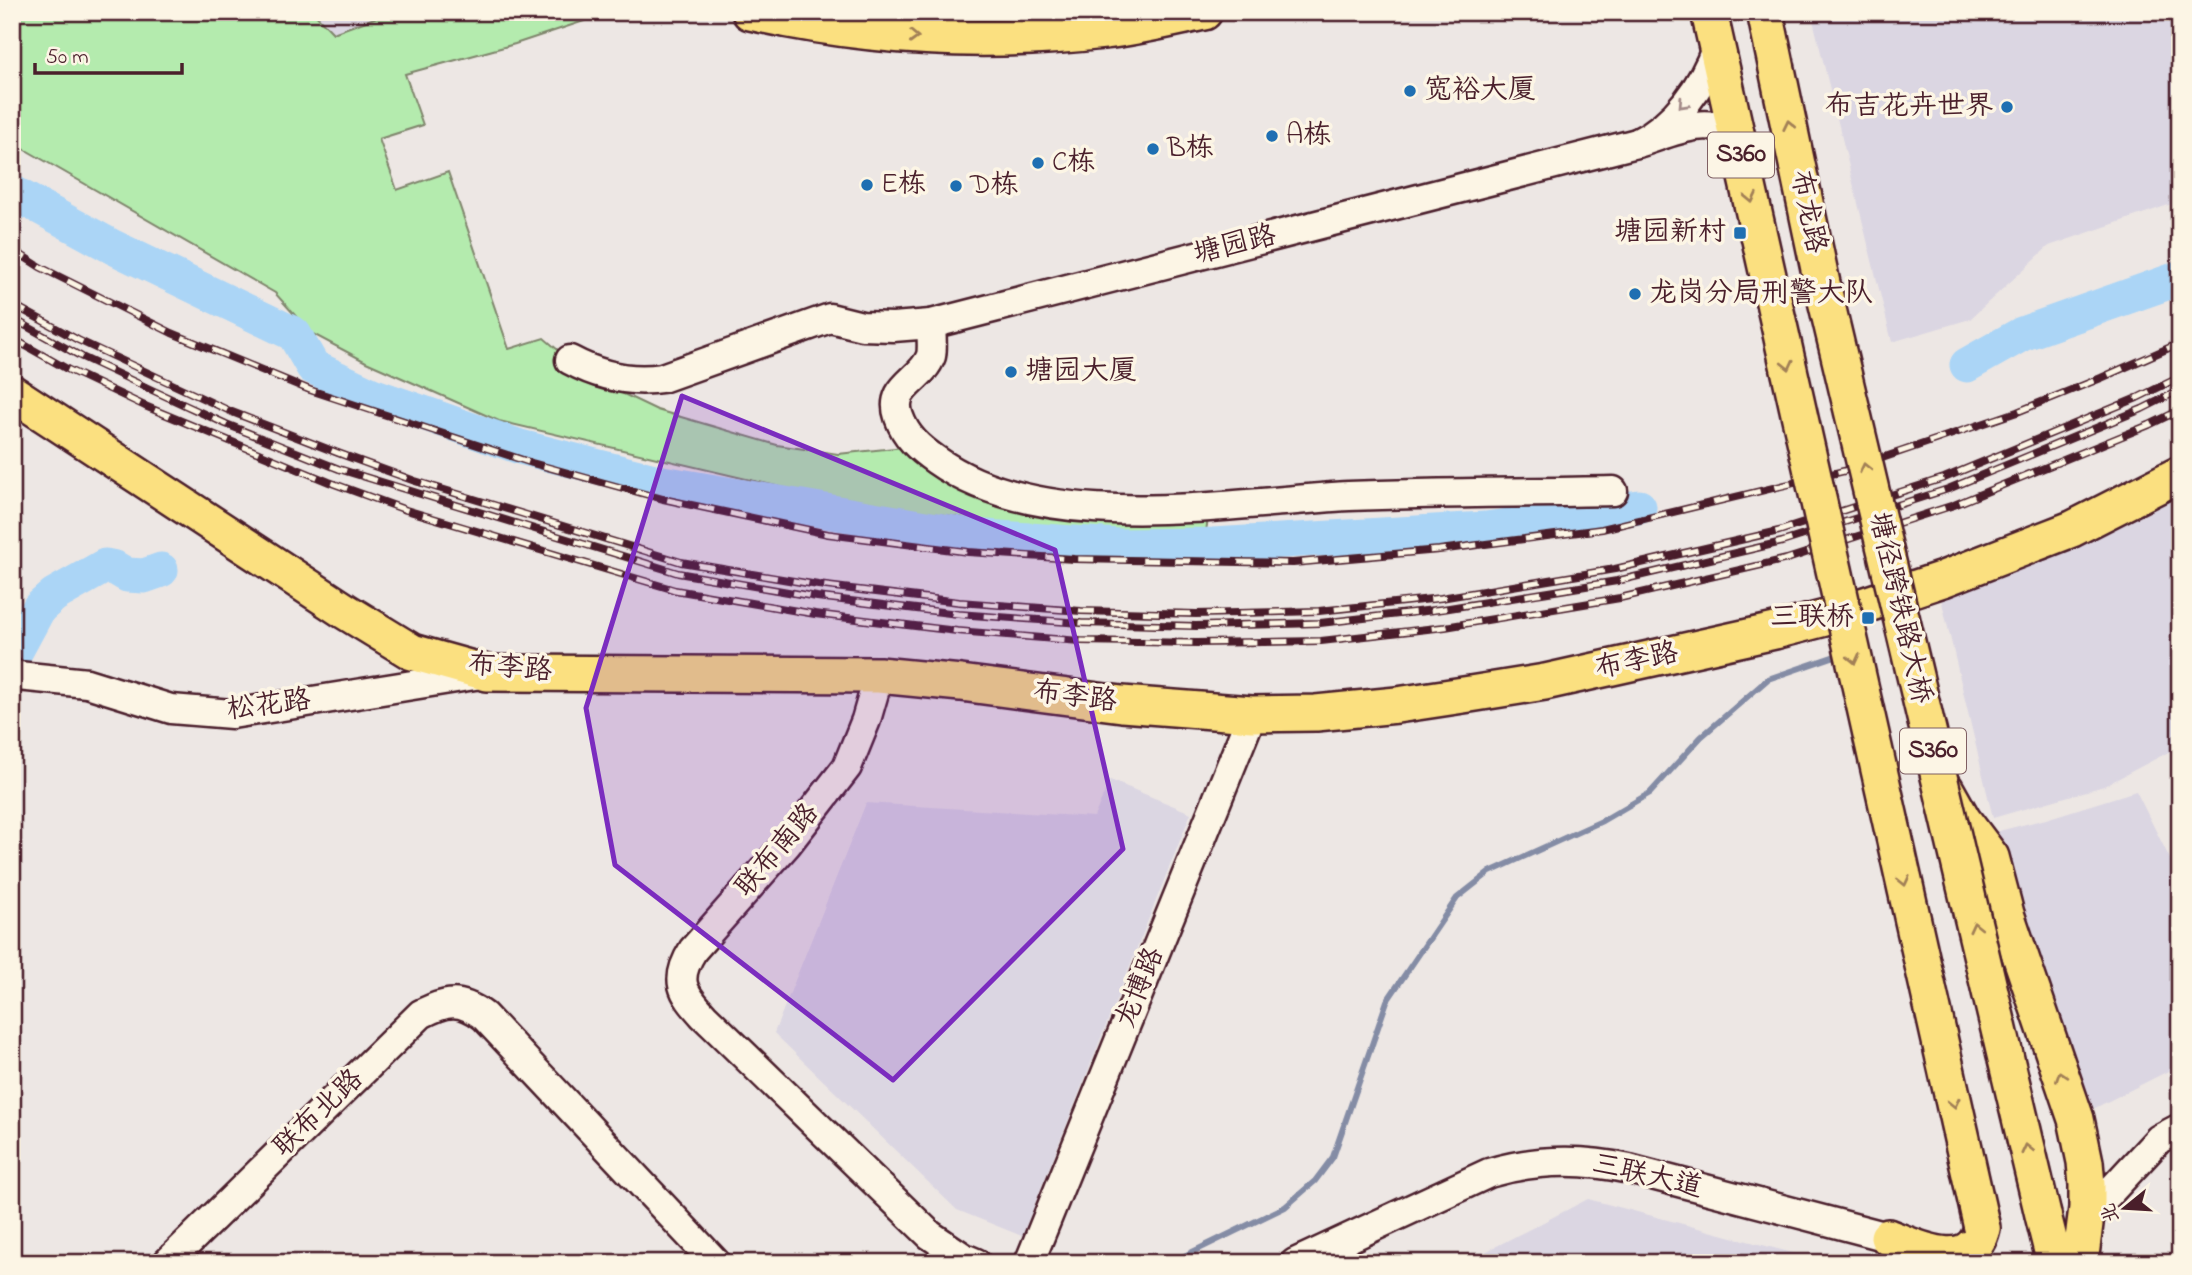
<svg xmlns="http://www.w3.org/2000/svg" width="2192" height="1275" font-family="'Indie Flower','LXGW WenKai TC',sans-serif">
<rect width="100%" height="100%" fill="#ede7e4"/>
<filter id="ink" filterUnits="userSpaceOnUse"><feTurbulence type="fractalNoise" baseFrequency=".0143" numOctaves="2"/><feDisplacementMap in="SourceGraphic" scale="14" xChannelSelector="R" yChannelSelector="G"/><feConvolveMatrix kernelMatrix="1 2 1 2 8 2 1 2 1" color-interpolation-filters="sRGB"/></filter>
<g filter="url(#ink)">
<g fill="#dbd6e2">
<path d="M313,12h78l-59,21z"/>
<path d="M1811,12h369v189l-131,45 -79,73 -78,23z"/>
<path d="M2180,490v256l-76,40 -111,32 -53,-224z"/>
<path d="M1110,780l81,33 -169,423 -65,-26 -183,-177 92,-230 228,14z"/>
<path d="M2136,791l44,88v186l-91,46 -48,-119 -46,-160 51,-13z"/>
<path d="M1588,1199l243,64h-367z"/>
</g>
<path fill="#b4ebae" stroke="#7f856c" stroke-width="2" d="M12,12h301l20,21 58,-21h230l-28,6 -78,26 -110,30 18,51 -44,14 18,51 51,-18 61,177 35,-11 48,41 65,31 120,35 61,9 66,-7 49,40 79,22 176,10 -3,18 -206,-14 -176,-26 -324,-76 -133,-59 -55,-29 -36,-40 -263,-151z"/>
<g fill="none" stroke-linecap="round" stroke-linejoin="round">
<path stroke="#848ca5" stroke-width="6" d="M1170,1263l115,-56 30,-26 18,-24 54,-156 70,-103 33,-26 112,-51 48,-28 51,-56 67,-58 73,-25"/>
<g stroke="#abd5f6" stroke-width="35">
<path d="M12,192l101,55 181,87 19,33 59,28 148,52 142,36 310,53 146,10 95,-1 272,-16 87,-11 67,-11"/>
<path d="M1967,365l55,-31 158,-56"/>
<path d="M12,658l27,-50 15,-13 51,-29 10,2 12,7 17,1 17,-6"/>
</g>
<defs>
<g id="minor">
<path d="M1717,46c-14,40 -41,78 -80,97 34,-10 66,-28 99,-10"/>
<path d="M931,324c0,9 2,23 0,32 -9,25 -43,30 -32,61 7,20 20,31 37,43 108,77 288,43 413,36 88,-4 176,-3 264,-5"/>
<path d="M570,360c30,16 59,23 92,18l168,-60 32,8 31,1 38,-3 706,-181"/>
<path d="M12,673l6,3 69,7 84,26 61,5 249,-40"/>
<path d="M879,675l-13,45 -19,47 -60,77 -94,106c-19,30 -11,42 11,66l226,219 34,23 12,5"/>
<path d="M2087,1208l21,-14 51,-55 21,-11"/>
<path d="M167,1263l254,-249c26,-13 38,-16 63,2l232,247"/>
<path d="M1029,1263l223,-549"/>
<path d="M1295,1263l194,-90c47,-14 92,-15 140,-4l259,68"/>
</g>
<g id="major">
<path d="M750,12c116,26 236,33 354,19 34,-4 67,-12 100,-19"/>
<path d="M1709,12l64,286"/>
<path d="M1765,12l58,276"/>
<path d="M12,393l333,218 67,41 75,21 392,2 82,8 161,21 130,10 64,-1 81,-8 73,-11 75,-12 230,-51 54,-14 114,-38 129,-50 108,-55"/>
<path d="M1945,788l18,32 28,37 15,57 70,205 9,43 2,23v23l-7,55"/>
<path d="M2043,1215l12,48"/>
<path d="M1888,1237c29,11 83,38 94,-9"/>
</g>
</defs>
<use href="#minor" stroke="#4a1f2b" stroke-width="33"/>
<use href="#major" stroke="#4a1f2b" stroke-width="40"/>
<use href="#minor" stroke="#fcf5e5" stroke-width="28"/>
<use href="#major" stroke="#fbe080" stroke-width="35"/>
<defs>
<g id="rail">
<path d="M12,249l28,18 132,66 138,57 222,73 131,36 165,35 140,18 106,7 219,4 146,-13 163,-21 242,-58 173,-59 84,-34 79,-35"/>
<path d="M12,304l66,36 154,72 106,41 77,28 266,81 137,23 141,17 122,9 115,3 123,-3 122,-13 174,-29 164,-38 165,-53 193,-80 43,-21"/>
<path d="M12,318l70,39 70,33 74,34 113,45 339,104 139,24 141,17 123,9 115,3 124,-3 123,-14 174,-28 165,-39 166,-53 194,-80 38,-19"/>
<path d="M12,338l55,31 78,37 184,76 77,28 269,80 140,24 142,17 123,10 116,2 125,-2 124,-14 175,-29 167,-39 167,-54 195,-80 31,-15"/>
</g>
</defs>
<use href="#rail" stroke="#4a1f2b" stroke-width="8"/>
<use href="#rail" stroke="#fcf5e5" stroke-width="5" stroke-dasharray="16" stroke-linecap="butt"/>
<defs>
<g id="major-bridge">
<path d="M1823,288l220,927"/>
<path d="M1773,298l209,930"/>
</g>
</defs>
<use href="#major-bridge" stroke="#4a1f2b" stroke-width="40" stroke-linecap="butt"/>
<use href="#major-bridge" stroke="#fbe080" stroke-width="35"/>
</g>
<defs><path id="oneway-chevron" d="M-2-3.5L2.5 0L-2 3.5" fill="none" stroke-width="1.6" stroke-linecap="round" stroke-linejoin="round" transform="scale(1.75)"/></defs>
<g stroke="#a28056">
<use href="#oneway-chevron" transform="translate(914 37) rotate(2)"/>
<use href="#oneway-chevron" transform="translate(1789 125) rotate(-102)"/>
<use href="#oneway-chevron" transform="translate(1751 198) rotate(78)"/>
<use href="#oneway-chevron" transform="translate(1788 365) rotate(77)"/>
<use href="#oneway-chevron" transform="translate(1865 468) rotate(-103)"/>
<use href="#oneway-chevron" transform="translate(1854 659) rotate(77)"/>
<use href="#oneway-chevron" transform="translate(1904 881) rotate(77)"/>
<use href="#oneway-chevron" transform="translate(1975 927) rotate(-103)"/>
<use href="#oneway-chevron" transform="translate(2061 1076) rotate(-109)"/>
<use href="#oneway-chevron" transform="translate(1954 1103) rotate(77)"/>
<use href="#oneway-chevron" transform="translate(2027 1149) rotate(-103)"/>
</g>
<use stroke="#a38a88" href="#oneway-chevron" transform="translate(1683 104) rotate(133)"/>
</g>
<path fill="#7b2cbf" fill-opacity="0.2" stroke="#7b2cbf" stroke-width="5" stroke-linejoin="round" d="M682,396l373,154 68,299 -230,231 -278,-215 -29,-157z"/>
<g fill="#1f6fb2" stroke="#fcf5e5" stroke-width="2.5">
<circle cx="1410" cy="91" r="7"/>
<circle cx="2007" cy="107" r="7"/>
<circle cx="1272" cy="136" r="7"/>
<circle cx="1153" cy="149" r="7"/>
<circle cx="1038" cy="163" r="7"/>
<circle cx="867" cy="185" r="7"/>
<circle cx="956" cy="186" r="7"/>
<rect x="1733" y="226" width="14" height="14" rx="3.5"/>
<circle cx="1635" cy="294" r="7"/>
<circle cx="1011" cy="372" r="7"/>
<rect x="1861" y="611" width="14" height="14" rx="3.5"/>
</g>
<g text-anchor="middle" dominant-baseline="central" stroke-width="7" stroke-linejoin="round" paint-order="stroke">
<g fill="#fcf5e5" stroke="#7f5f63" stroke-width="2">
<rect x="1708" y="132.5" width="66" height="45" rx="5"/>
<rect x="1900" y="728.5" width="66" height="45" rx="5"/>
</g>
<g font-size="26" font-weight="bold" fill="#4a1f2b">
<text x="1741" y="155">S360</text>
<text x="1933" y="751">S360</text>
</g>
<g font-size="28" fill="#4a1f2b" stroke="#fcf5e5" text-anchor="start">
<text x="1424" y="91">宽裕大厦</text>
<text x="1993" y="107" text-anchor="end">布吉花卉世界</text>
<text x="1286" y="136">A栋</text>
<text x="1167" y="149">B栋</text>
<text x="1052" y="163">C栋</text>
<text x="881" y="185">E栋</text>
<text x="970" y="186">D栋</text>
<text x="1726" y="233" text-anchor="end">塘园新村</text>
<text x="1649" y="294">龙岗分局刑警大队</text>
<text x="1025" y="372">塘园大厦</text>
<text x="1854" y="618" text-anchor="end">三联桥</text>
</g>
<g font-size="28" fill="#4a1f2b" stroke="#fcf5e5">
<text transform="translate(1807 212) rotate(78)">布龙路</text>
<text transform="translate(1235 246) rotate(-14)">塘园路</text>
<text transform="translate(1899 608) rotate(77)">塘径跨铁路大桥</text>
<text transform="translate(1637 662) rotate(-12)">布李路</text>
<text transform="translate(510 669) rotate(5)">布李路</text>
<text transform="translate(1075 698) rotate(7)">布李路</text>
<text transform="translate(269 706) rotate(-7)">松花路</text>
<text transform="translate(778 851) rotate(-50)">联布南路</text>
<text transform="translate(1141 988) rotate(-68)">龙博路</text>
<text transform="translate(319 1114) rotate(-44)">联布北路</text>
<text transform="translate(1647 1177) rotate(13)">三联大道</text>
</g>
</g>
<rect width="2192" height="1275" fill="none" stroke="#fcf5e5" stroke-width="42"/>
<rect x="21" y="21" width="2150" height="1233" fill="none" stroke="#4a1f2b" stroke-width="2.5" filter="url(#ink)"/>
<g transform="translate(2125 1208) rotate(252)" stroke="#fcf5e5" stroke-width="5" paint-order="stroke">
<path d="M0-5L12 26L0 18L-12 26Z" fill="#4a1f2b"/>
<text y="-10" font-size="19" font-weight="bold" text-anchor="middle" fill="#4a1f2b">北</text>
</g>
<path d="M35 63v10h147v-10" fill="none" stroke="#4a1f2b" stroke-width="3.5"/>
<text x="46" y="63" font-size="21" fill="#4a1f2b" stroke="#fcf5e5" stroke-width="5" paint-order="stroke">50 m</text>
</svg>
